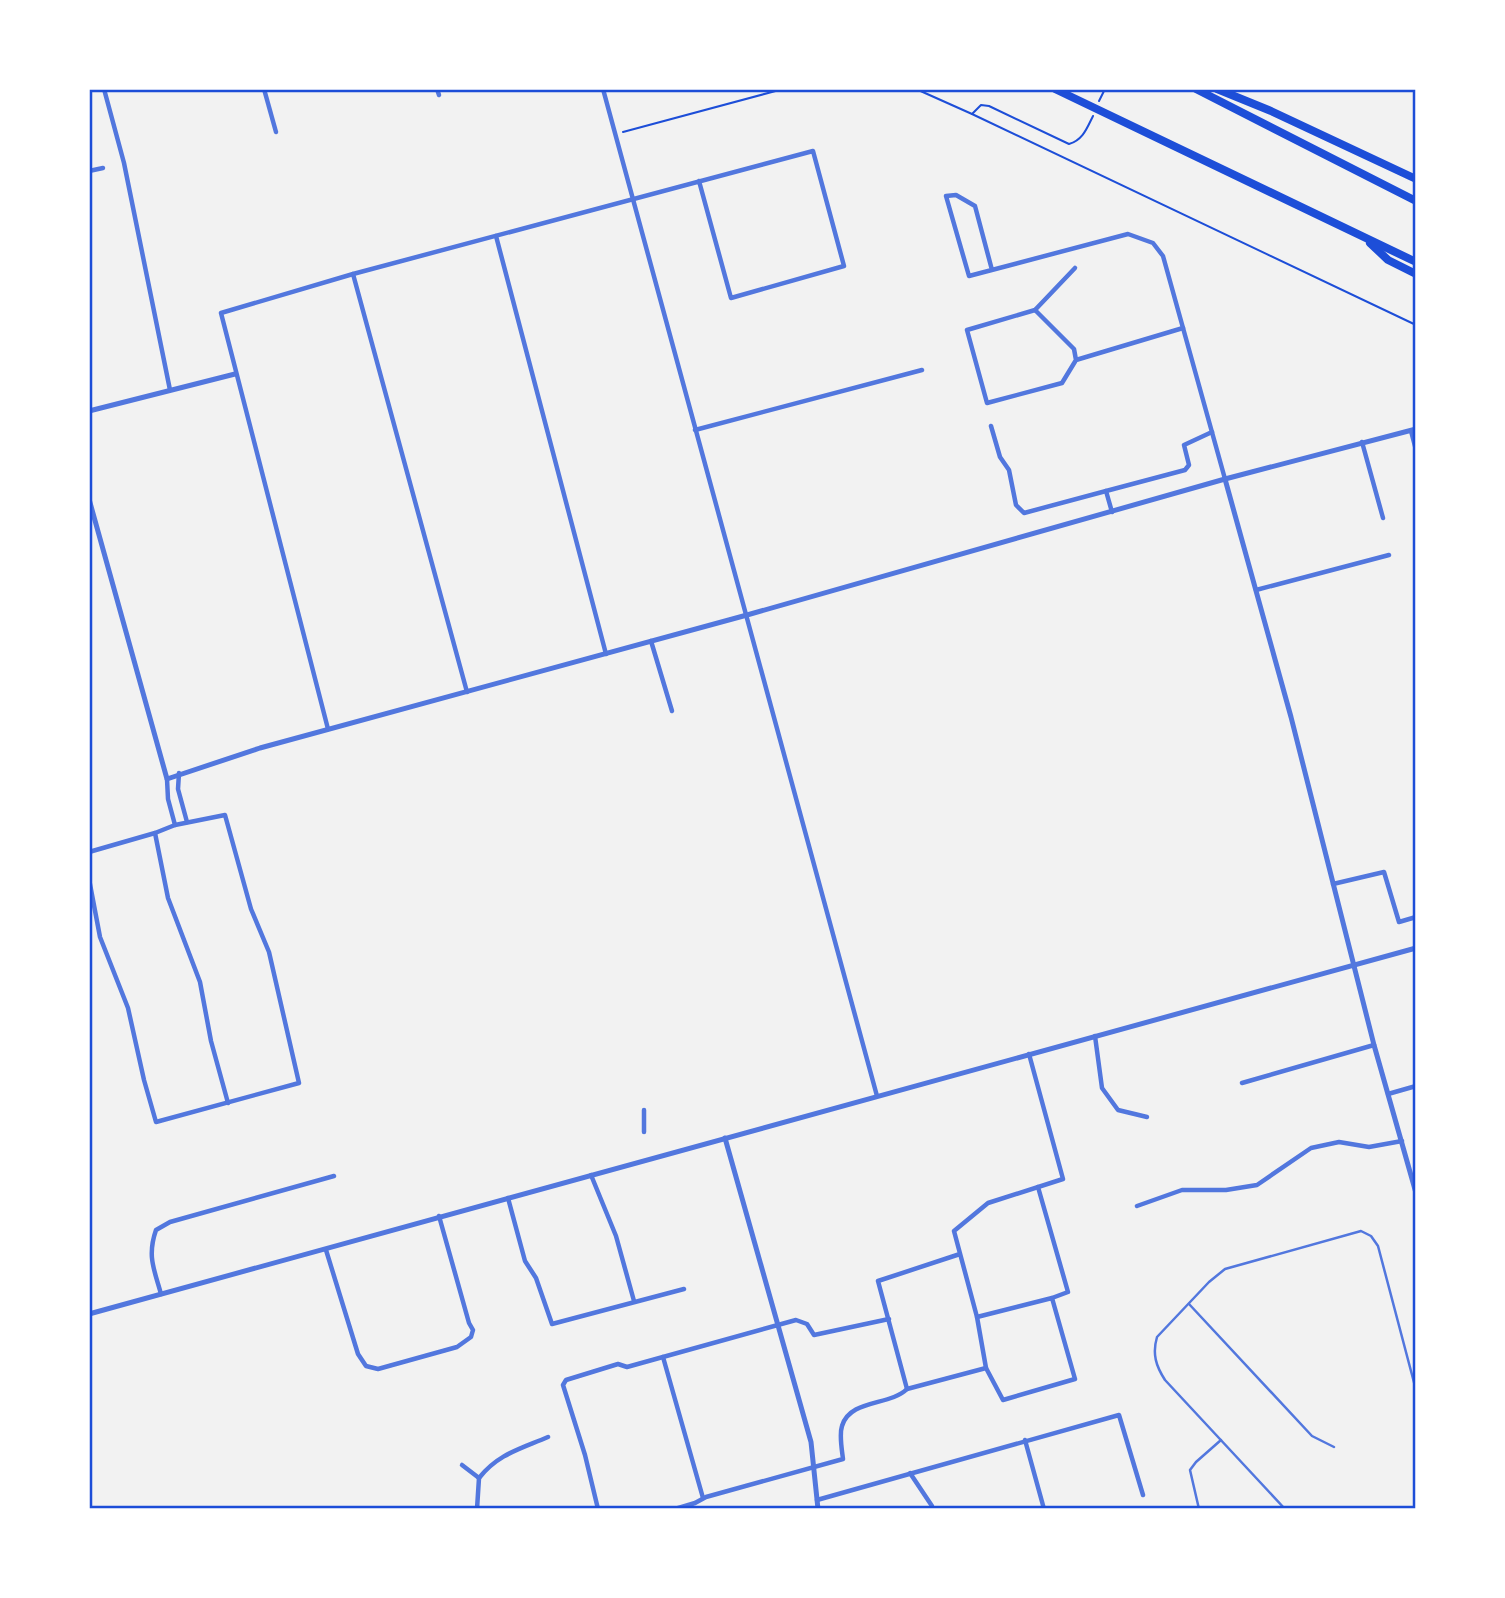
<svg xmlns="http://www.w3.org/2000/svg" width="1505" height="1598" font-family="'Public Sans',sans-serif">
<rect width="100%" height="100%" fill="#f2f2f2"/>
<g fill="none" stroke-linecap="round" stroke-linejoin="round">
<g stroke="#1d4ed8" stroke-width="2">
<path d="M916,89l56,25 9,-9 8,1 80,38c14,-4 18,-16 24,-28"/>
<path d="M1099,101l6,-12"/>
<path d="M972,114l444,211"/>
<path d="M623,132l160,-43"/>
</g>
<g stroke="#5277de" stroke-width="2.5">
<path d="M1189,1304l123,132 22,11"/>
<path d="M1416,1440v37"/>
<path d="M1199,1509l-9,-39 6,-8 25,-22"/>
<path d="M1285,1509l-120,-129c-9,-14 -13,-26 -8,-43l52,-55 16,-13 136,-38 10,5 7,10 38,144"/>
</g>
<g stroke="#5277de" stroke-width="4.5">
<path d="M104,89l20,74 46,227"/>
<path d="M264,89l12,43"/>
<path d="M437,89l2,6"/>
<path d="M603,89l274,1007"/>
<path d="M89,171l14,-3"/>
<path d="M496,236l110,418"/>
<path d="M992,270l-17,-64 -19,-11 -10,1 23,80 159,-42 25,9 10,13 62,223"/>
<path d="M353,274l114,418"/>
<path d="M1035,310l40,-42"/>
<path d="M1076,360l-2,-11 -39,-39 -68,20 20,73 75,-20 14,-23 107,-32"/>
<path d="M991,426l9,31 9,13 7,35 8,8 82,-22"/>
<path d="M695,430l227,-60"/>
<path d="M1411,431l5,19"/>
<path d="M1362,442l21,76"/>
<path d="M1112,512l-6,-21 79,-21 4,-5 -5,-20 28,-13"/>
<path d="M1256,590l133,-35"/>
<path d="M651,641l21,70"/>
<path d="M328,729l-107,-416 132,-39 460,-123 31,115 -113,32 -32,-117"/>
<path d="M179,773l-1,16 9,33"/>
<path d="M167,779l1,20 7,26"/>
<path d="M155,833l13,65 32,84 11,59 17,62"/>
<path d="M89,852l66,-19 20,-8 50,-10 26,94 18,43 30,131 -143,39 -12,-42 -16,-72 -28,-71 -11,-58"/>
<path d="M1333,884l51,-12 15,50 17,-5"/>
<path d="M1095,1036l7,52 16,22 29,7"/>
<path d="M1242,1083l132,-38"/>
<path d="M1388,1094l28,-8"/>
<path d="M644,1110v22"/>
<path d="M591,1175l25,61 18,65"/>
<path d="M1038,1187l30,105 -16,6"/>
<path d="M508,1198l17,63 11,17 16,46 132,-35"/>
<path d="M1137,1206l45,-16h44l31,-5 54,-37 28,-6 30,5 33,-6"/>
<path d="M326,1250l32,104 8,12 12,3 79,-22 14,-10 2,-7 -4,-7 -30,-107"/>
<path d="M960,1254l-82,27 29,108 79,-21 17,32 72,-21 -23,-81 -75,19 -23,-86 34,-28 75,-24 -34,-125"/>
<path d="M161,1294c-7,-25 -14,-38 -5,-64l14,-8 164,-46"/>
<path d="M977,1317l9,51"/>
<path d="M663,1357l40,141"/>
<path d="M1025,1440l19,69"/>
<path d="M462,1465l17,13"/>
<path d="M910,1473l22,33 -2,3"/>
<path d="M479,1478c19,-24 41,-29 69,-41"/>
<path d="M817,1500l302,-85 24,80"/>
<path d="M477,1509l2,-31"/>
<path d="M598,1509l-13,-54 -22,-70 3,-5 52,-16 9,3 169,-47 11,4 7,11 75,-16"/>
<path d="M675,1509l20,-6 11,-6 137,-38c-1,-9 -4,-24 -1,-33 8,-27 48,-20 65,-37"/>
</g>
<g stroke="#5277de" stroke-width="5">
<path d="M89,411l146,-37"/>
<path d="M1225,479l66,238 83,328 42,148"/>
<path d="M89,499l78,280 93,-31 487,-133 478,-136 191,-50"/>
<path d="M725,1138l86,304 7,67"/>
<path d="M89,1314l1327,-366"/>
</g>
<g stroke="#1d4ed8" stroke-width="8">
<path d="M1055,89l361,173"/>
<path d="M1196,89l220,112"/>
<path d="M1217,89l54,22 145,68"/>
<path d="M1370,243l18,17 28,14"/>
</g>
</g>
<rect width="1505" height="1598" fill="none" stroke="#ffffff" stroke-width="182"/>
<rect x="91" y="91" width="1323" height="1416" fill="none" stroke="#1d4ed8" stroke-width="2.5"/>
</svg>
